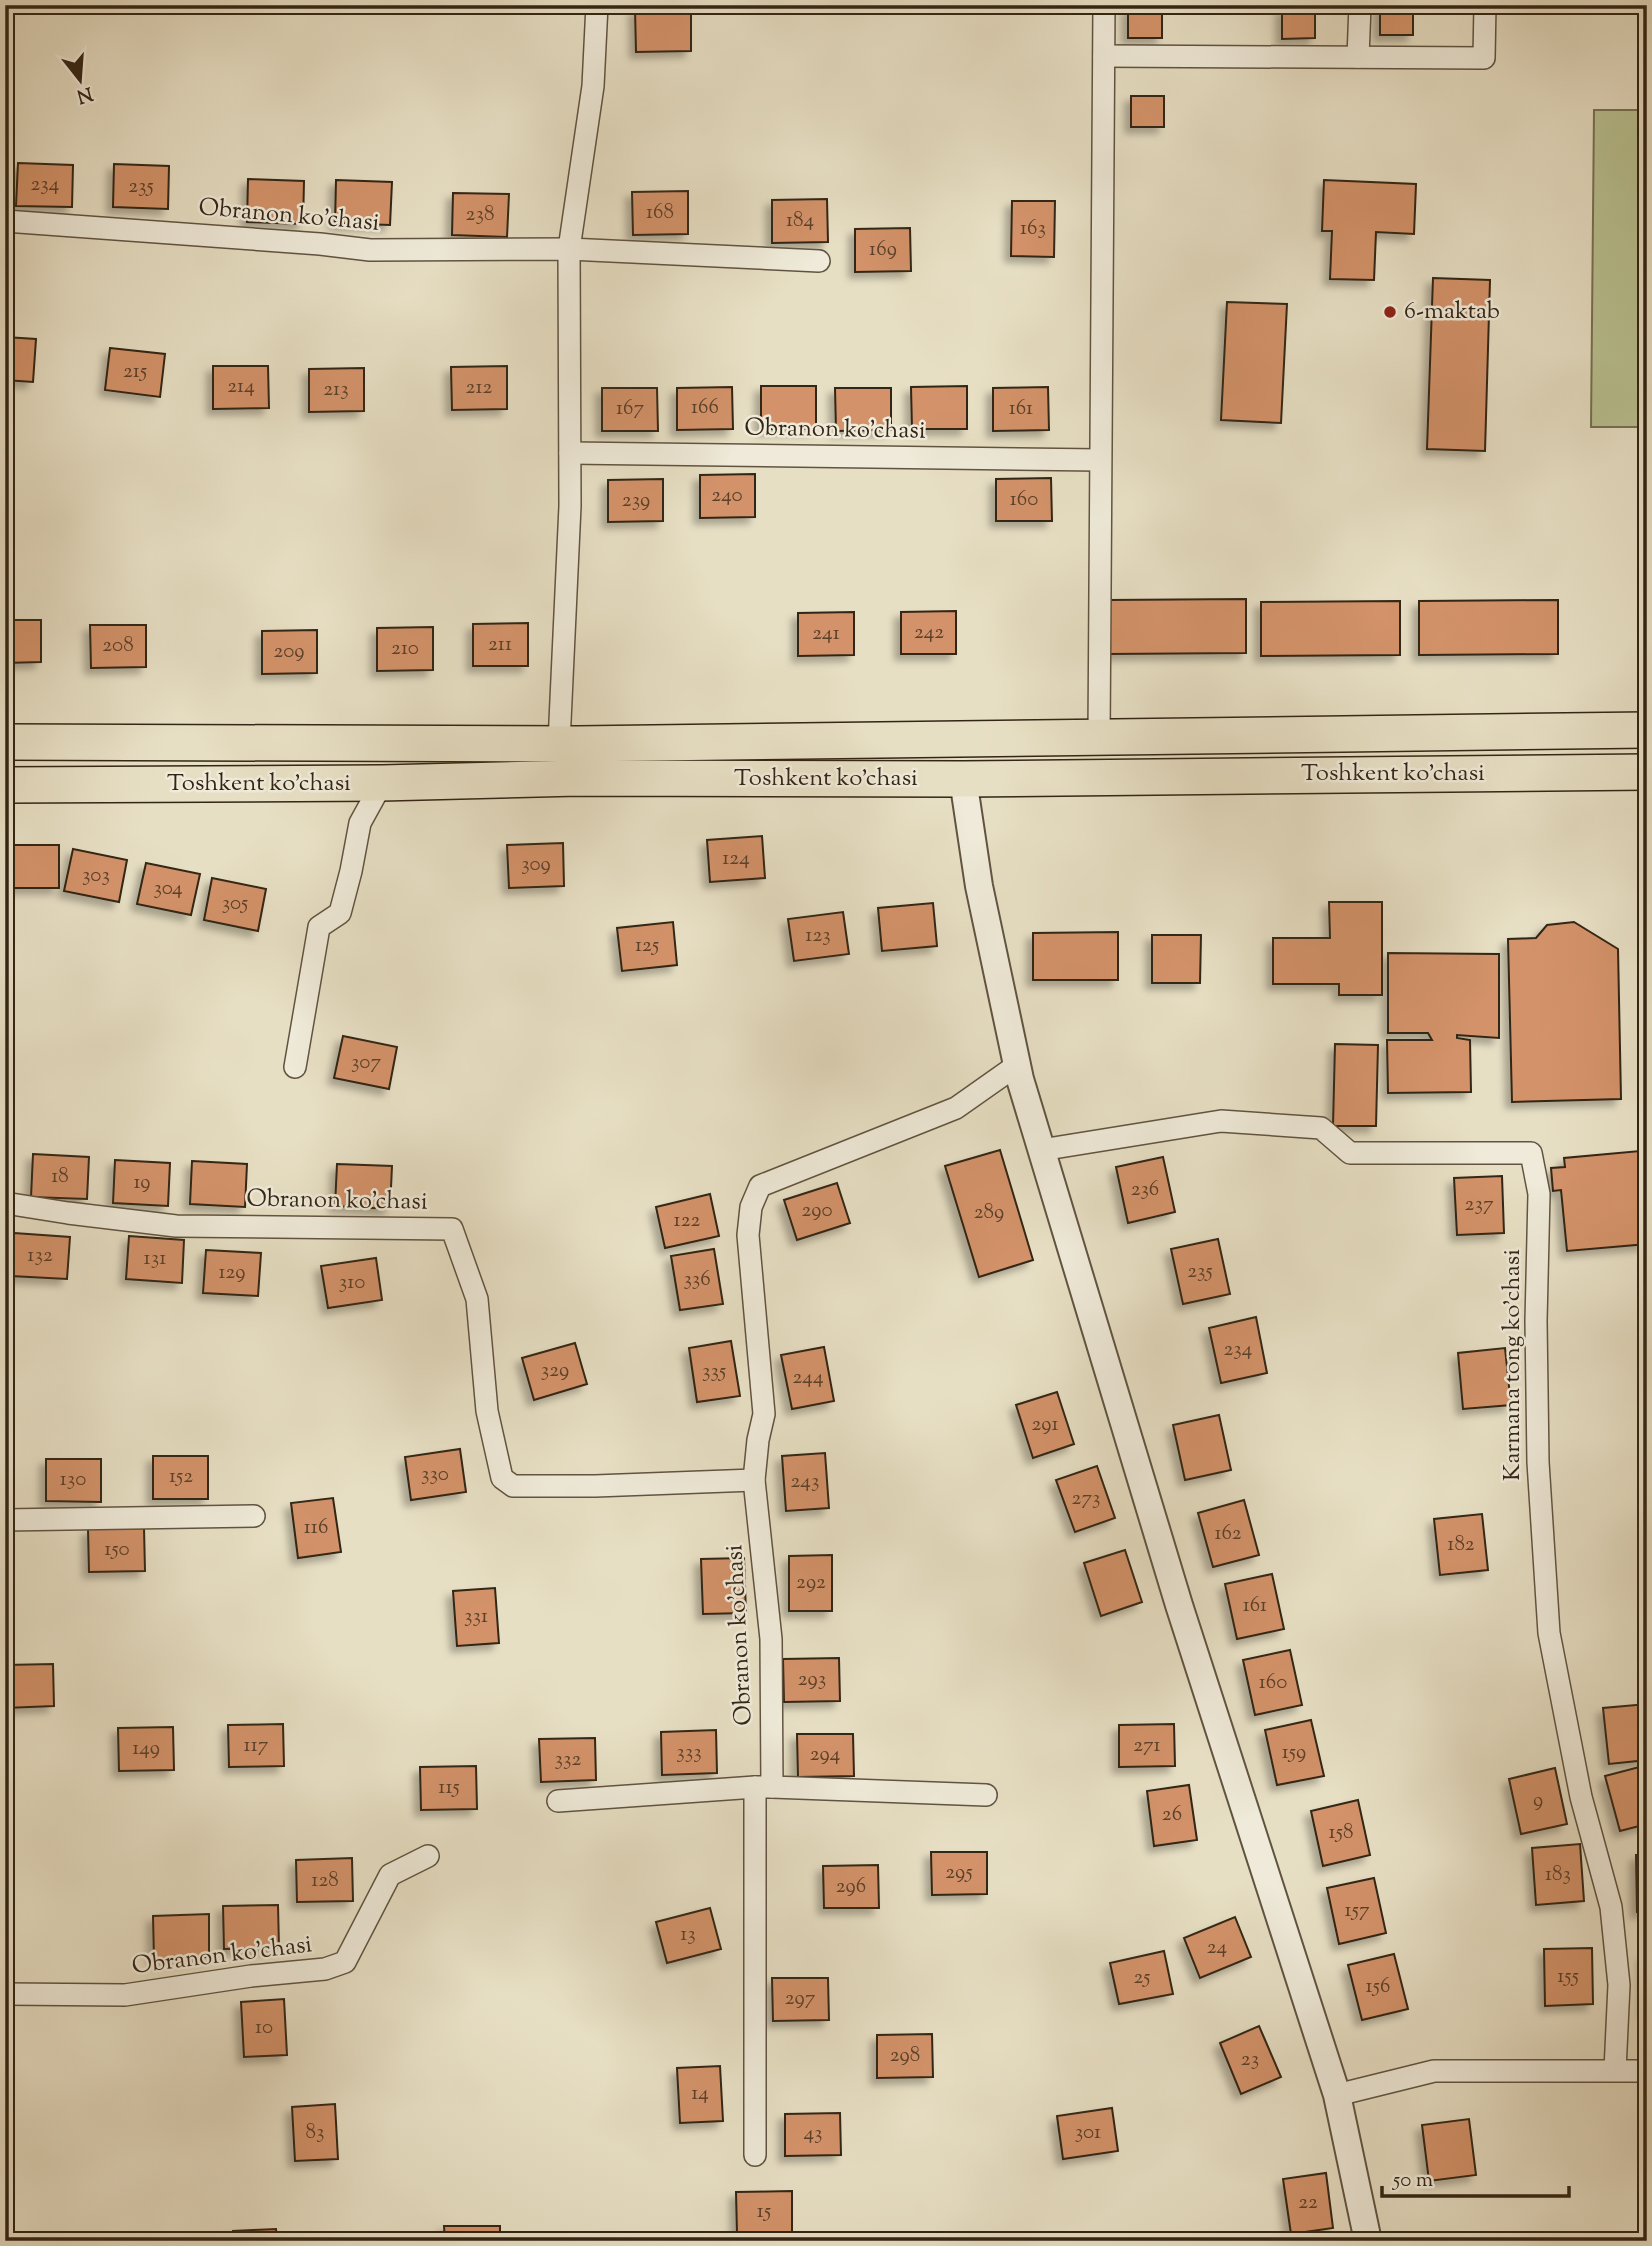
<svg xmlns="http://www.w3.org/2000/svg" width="1652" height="2246" font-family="'Sorts Mill Goudy',serif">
<defs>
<filter id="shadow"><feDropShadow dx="-6" dy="6" stdDeviation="3.5" flood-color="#0004"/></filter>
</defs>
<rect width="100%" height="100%" fill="#e7dfc4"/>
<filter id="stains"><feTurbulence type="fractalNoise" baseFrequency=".00286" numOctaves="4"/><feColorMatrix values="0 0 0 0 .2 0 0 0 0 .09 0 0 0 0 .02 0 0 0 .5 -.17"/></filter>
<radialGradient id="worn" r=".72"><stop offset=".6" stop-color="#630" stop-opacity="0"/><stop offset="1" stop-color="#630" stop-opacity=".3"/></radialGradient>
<path fill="#b9c191" stroke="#767353" stroke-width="2" d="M1594,110h53v317h-56z"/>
<g fill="#d39269" stroke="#332515" stroke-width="2" filter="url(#shadow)">
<rect x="1380" y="5" width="33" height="30"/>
<path d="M1162,7v31h-34v-30z"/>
<path d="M1315,7v31l-33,1v-31z"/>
<path d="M691,8v43l-55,1 -1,-43z"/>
<rect x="1131" y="96" width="33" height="31"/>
<path d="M18,163l55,2 -1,42 -56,-1z"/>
<path d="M114,164l55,2 -1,43 -55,-2z"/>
<path d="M248,179l56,2 -1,43 -56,-2z"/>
<path d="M336,180l56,2 -2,43 -55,-2z"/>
<path d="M1324,180l92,4 -2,50 -38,-2 -2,48 -44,-1 2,-48h-10z"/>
<path d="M688,191v43l-55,1 -1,-43z"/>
<path d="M453,193l56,1 -2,43 -55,-2z"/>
<path d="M827,199l1,43 -56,1v-43z"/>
<path d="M1012,201h43l-1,56 -43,-1z"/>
<path d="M910,228l1,43 -56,1v-43z"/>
<path d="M1433,278l57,2 -5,171 -58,-2z"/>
<path d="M1227,302l60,2 -6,119 -60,-3z"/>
<path d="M5,337l31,2 -3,43 -28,-2z"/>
<path d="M110,348l55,6 -5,43 -55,-7z"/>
<path d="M213,366h55l1,42 -56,1z"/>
<path d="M507,366v43l-55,1 -1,-43z"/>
<path d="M364,368v43l-55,1v-43z"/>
<rect x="761" y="386" width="55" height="43"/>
<path d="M967,386v43h-55l-1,-42z"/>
<path d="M732,387l1,42 -56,1v-42z"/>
<path d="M1048,387l1,43 -56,1v-43z"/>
<path d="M602,388h55l1,43h-56z"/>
<path d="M835,388h56v42l-55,1z"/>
<path d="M755,474v43l-55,1v-43z"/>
<path d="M1051,478l1,43h-56v-42z"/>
<path d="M663,479v42l-55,1v-42z"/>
<path d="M1246,599v54l-138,1v-54z"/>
<path d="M1558,600v54l-139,1v-54z"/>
<path d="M1400,601v54l-139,1v-54z"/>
<path d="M956,611v43h-55v-42z"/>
<path d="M854,612v43l-56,1v-43z"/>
<path d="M5,620h36v42l-36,1z"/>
<path d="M528,623v43h-55v-42z"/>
<path d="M90,625h56v42l-55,1z"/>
<path d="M433,627v43l-56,1v-43z"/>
<path d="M317,630v43l-55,1v-43z"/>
<path d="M762,836l3,42 -55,4 -3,-42z"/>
<path d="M563,843l1,43 -55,2 -2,-43z"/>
<rect x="5" y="845" width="54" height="43"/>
<path d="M73,849l54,11 -8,42 -55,-11z"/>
<path d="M146,863l54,11 -9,41 -54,-11z"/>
<path d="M212,878l54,11 -8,42 -54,-11z"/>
<path d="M1329,902h53v93h-43v-11h-66v-46h57z"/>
<path d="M933,903l4,43 -55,5 -4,-43z"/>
<path d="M843,912l6,42 -55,7 -6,-42z"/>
<path d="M673,922l4,43 -55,6 -5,-43z"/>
<path d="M1574,922l44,27 3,150 -109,3 -4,-163 28,-1 11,-13z"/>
<path d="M1118,932v48h-85v-47z"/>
<path d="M1152,935h49l-1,48h-48z"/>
<path d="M1388,953l111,1v84l-42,-3v3l13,2 1,52 -83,1 -1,-53h45l-4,-7h-40z"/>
<path d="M343,1036l54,11 -8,42 -55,-11z"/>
<path d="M1335,1044l43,1 -2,81h-43z"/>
<path d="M1000,1150l33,110 -54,17 -34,-111z"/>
<path d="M1640,1151l7,93 -80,7 -6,-61 -8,1 -2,-23 14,-1 -1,-9z"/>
<path d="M33,1154l56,3 -2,42 -56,-2z"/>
<path d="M1163,1157l12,55 -47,11 -12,-56z"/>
<path d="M115,1160l55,3 -2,43 -55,-3z"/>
<path d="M192,1161l55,3 -2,43 -55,-3z"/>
<path d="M337,1164l55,2 -2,43 -55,-3z"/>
<path d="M1502,1176l2,57 -47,2 -3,-57z"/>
<path d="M837,1183l13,40 -53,17 -13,-40z"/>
<path d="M710,1194l9,42 -54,12 -9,-41z"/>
<path d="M14,1233l56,4 -3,42 -56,-3z"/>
<path d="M129,1236l55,4 -2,43 -56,-4z"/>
<path d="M1218,1239l12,55 -47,10 -12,-55z"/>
<path d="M714,1249l9,55 -43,6 -9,-54z"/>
<path d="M206,1250l55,3 -3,43 -55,-3z"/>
<path d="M376,1258l6,42 -54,8 -7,-42z"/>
<path d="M1256,1317l11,56 -46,10 -12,-55z"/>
<path d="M731,1341l9,55 -43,6 -8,-54z"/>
<path d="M575,1343l12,41 -53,16 -12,-42z"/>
<path d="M824,1347l10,54 -42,8 -11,-54z"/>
<path d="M1505,1348l6,57 -48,4 -5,-56z"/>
<path d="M1057,1392l17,52 -41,14 -17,-53z"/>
<path d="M1219,1415l12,55 -46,10 -12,-55z"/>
<path d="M460,1449l6,43 -55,8 -6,-43z"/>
<path d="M825,1453l4,55 -43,3 -4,-55z"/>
<rect x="153" y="1456" width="55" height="43"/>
<path d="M46,1459h55v43l-55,-1z"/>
<path d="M1097,1466l18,52 -40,14 -19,-52z"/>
<path d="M333,1498l8,54 -43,6 -7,-55z"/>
<path d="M1244,1500l15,55 -46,12 -15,-54z"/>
<path d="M1482,1514l6,56 -48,5 -6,-56z"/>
<path d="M144,1528l1,43 -56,1 -1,-43z"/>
<path d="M1125,1550l17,52 -41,14 -17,-53z"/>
<path d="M832,1555v56h-43v-55z"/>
<path d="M744,1558l2,55 -43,1 -2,-55z"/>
<path d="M1272,1574l12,55 -47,10 -12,-55z"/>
<path d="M495,1588l4,55 -42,3 -4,-55z"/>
<path d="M1290,1650l12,55 -47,10 -12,-55z"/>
<path d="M839,1658l1,43 -56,1 -1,-43z"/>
<path d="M53,1664l1,42 -49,2v-43z"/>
<path d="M1647,1704v56l-38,4 -6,-56z"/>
<path d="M1311,1720l13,56 -47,9 -12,-55z"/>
<path d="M283,1724l1,42 -55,1 -1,-42z"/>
<path d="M1174,1724l1,42 -56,1v-42z"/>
<path d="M173,1727l1,43 -55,1 -1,-43z"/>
<path d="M716,1730l1,43 -55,2 -1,-43z"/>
<path d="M797,1734h56l1,42 -56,1z"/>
<path d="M595,1738l1,42 -55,2 -2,-43z"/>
<path d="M1647,1765v59l-27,7 -15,-55z"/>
<path d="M476,1766l1,43 -56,1 -1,-43z"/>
<path d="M1555,1768l12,56 -46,10 -12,-55z"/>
<path d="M1189,1785l8,55 -43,6 -7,-55z"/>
<path d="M1358,1800l12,55 -47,11 -12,-55z"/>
<path d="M1580,1844l4,57 -48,4 -4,-57z"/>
<path d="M931,1852h56v42l-55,1z"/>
<path d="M1636,1855h11v56l-10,1z"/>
<path d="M352,1858l1,43 -56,1 -1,-42z"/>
<path d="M878,1865l1,43h-55l-1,-42z"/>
<path d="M1374,1878l12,55 -47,11 -12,-56z"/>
<path d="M278,1905l1,43 -55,1 -1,-43z"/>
<path d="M710,1908l11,41 -54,14 -11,-41z"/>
<path d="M209,1914v43l-55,2 -1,-43z"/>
<path d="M1235,1917l16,40 -51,21 -16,-40z"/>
<path d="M1592,1948l1,56 -48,2 -1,-57z"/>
<path d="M1164,1951l9,43 -54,10 -9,-41z"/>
<path d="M1394,1954l14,55 -46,11 -14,-55z"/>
<path d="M1644,1955h3v57h-1z"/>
<path d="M772,1978h56l1,42 -56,1z"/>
<path d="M284,1999l3,56 -43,2 -3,-55z"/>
<path d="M5,2023h6l3,55h-9z"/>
<path d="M1259,2026l22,51 -40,17 -21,-51z"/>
<path d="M932,2034l1,43 -56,1v-43z"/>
<path d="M720,2066l3,55 -43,2 -3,-55z"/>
<path d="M335,2104l3,55 -43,2 -3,-54z"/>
<path d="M1112,2108l6,43 -55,8 -6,-43z"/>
<path d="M840,2113l1,42 -56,1v-42z"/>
<path d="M1469,2119l7,56 -47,6 -7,-56z"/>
<path d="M5,2132h6l3,55 -9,1z"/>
<path d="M1326,2173l7,55 -42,6 -8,-55z"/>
<path d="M792,2191v42l-55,1 -1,-42z"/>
<path d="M444,2226h56v15h-55z"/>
<path d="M276,2229l1,12h-44v-10z"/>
<path d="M1069,2232l1,9h-56v-2z"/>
</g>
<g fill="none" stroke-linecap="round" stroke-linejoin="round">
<defs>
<g id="minor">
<path d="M1104,56l380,2 1,-53"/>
<path d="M1358,57l2,-52"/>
<path d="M5,221l315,23 50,6 199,-1 250,12"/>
<path d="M570,453l530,7"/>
<path d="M1099,737l5,-732"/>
<path d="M559,743l11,-237 -1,-257 24,-163 4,-81"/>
<path d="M295,1067l24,-140 21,-14 11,-42 9,-48 22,-40"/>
<path d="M1041,1150l180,-29 100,7 29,25h181l8,41 -3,127 2,141 11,171 32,164 30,110 8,78 -4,85"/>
<path d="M5,1203l63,10 108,13 276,3 25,70 10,112 15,67 11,8h82l159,-6"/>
<path d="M5,1520l249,-4"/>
<path d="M986,1795l-214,-8 -1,-148 -17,-159 4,-40 6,-26 -16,-179 3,-28 9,-21 196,-78 61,-43"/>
<path d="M558,1801l197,-14"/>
<path d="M5,1994l120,1 126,-19 74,-7 20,-7 45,-87 38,-19"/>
<path d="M1337,2095l97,-24h213"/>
<path d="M755,2155v-368h17"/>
</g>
<path id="tertiary" d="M963,779l16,107 41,193 159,526 158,490 31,146"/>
<g id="trunk">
<path d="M5,742l573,2 1069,-14"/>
<path d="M5,785l377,-2 196,-5 385,1 684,-7"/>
</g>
</defs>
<use href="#minor" stroke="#605441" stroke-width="24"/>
<use href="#tertiary" stroke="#605441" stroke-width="30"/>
<use href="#trunk" stroke="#332515" stroke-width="38"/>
<use href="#minor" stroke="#efead9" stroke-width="21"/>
<use href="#tertiary" stroke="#efead9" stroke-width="26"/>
<use href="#trunk" stroke="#e7dfc4" stroke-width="35"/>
</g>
<circle fill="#8f2418" stroke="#efead9" stroke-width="2.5" cx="1390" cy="312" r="7"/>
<g text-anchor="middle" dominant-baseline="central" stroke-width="5" stroke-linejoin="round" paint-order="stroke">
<g font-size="21" fill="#5b402a">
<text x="45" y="185">234</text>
<text x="141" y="187">235</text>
<text x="660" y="213">168</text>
<text x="480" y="215">238</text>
<text x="800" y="221">184</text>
<text x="1033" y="229">163</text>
<text x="883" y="250">169</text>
<text x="135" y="372">215</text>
<text x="241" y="387">214</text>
<text x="479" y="388">212</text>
<text x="336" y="390">213</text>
<text x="705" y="408">166</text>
<text x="630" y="409">167</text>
<text x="1021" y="409">161</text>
<text x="727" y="496">240</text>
<text x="1024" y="500">160</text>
<text x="636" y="501">239</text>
<text x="929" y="633">242</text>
<text x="826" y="634">241</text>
<text x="500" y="645">211</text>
<text x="118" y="646">208</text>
<text x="405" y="649">210</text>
<text x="289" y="652">209</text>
<text x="736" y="859">124</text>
<text x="536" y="865">309</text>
<text x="96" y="876">303</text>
<text x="168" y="889">304</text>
<text x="235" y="904">305</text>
<text x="818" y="936">123</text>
<text x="647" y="946">125</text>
<text x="366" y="1063">307</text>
<text x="60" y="1177">18</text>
<text x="142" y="1183">19</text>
<text x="1145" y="1190">236</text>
<text x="1479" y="1205">237</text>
<text x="817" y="1211">290</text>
<text x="989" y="1213">289</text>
<text x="687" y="1221">122</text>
<text x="40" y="1256">132</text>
<text x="155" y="1259">131</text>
<text x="1200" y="1272">235</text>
<text x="232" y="1273">129</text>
<text x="697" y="1280">336</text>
<text x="352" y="1283">310</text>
<text x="1238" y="1350">234</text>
<text x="555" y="1371">329</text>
<text x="714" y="1372">335</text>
<text x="808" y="1378">244</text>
<text x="1045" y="1425">291</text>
<text x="435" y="1475">330</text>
<text x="181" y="1477">152</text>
<text x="73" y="1480">130</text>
<text x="805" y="1482">243</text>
<text x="1086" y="1499">273</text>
<text x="316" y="1528">116</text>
<text x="1228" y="1534">162</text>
<text x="1461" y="1545">182</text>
<text x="117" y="1550">150</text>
<text x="811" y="1583">292</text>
<text x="1255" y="1606">161</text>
<text x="476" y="1617">331</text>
<text x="812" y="1680">293</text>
<text x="1273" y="1683">160</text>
<text x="256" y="1746">117</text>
<text x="1147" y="1746">271</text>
<text x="146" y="1749">149</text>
<text x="689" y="1753">333</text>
<text x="1294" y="1753">159</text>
<text x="825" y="1755">294</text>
<text x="568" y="1760">332</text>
<text x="449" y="1788">115</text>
<text x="1538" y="1801">9</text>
<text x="1172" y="1815">26</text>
<text x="1341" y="1833">158</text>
<text x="959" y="1873">295</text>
<text x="1558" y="1875">183</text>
<text x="325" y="1881">128</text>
<text x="851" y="1887">296</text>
<text x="1357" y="1911">157</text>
<text x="688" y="1935">13</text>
<text x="1217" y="1948">24</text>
<text x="1568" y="1977">155</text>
<text x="1142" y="1978">25</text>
<text x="1378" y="1987">156</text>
<text x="800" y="1999">297</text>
<text x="264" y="2028">10</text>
<text x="905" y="2056">298</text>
<text x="1250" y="2060">23</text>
<text x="700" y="2094">14</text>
<text x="315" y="2133">83</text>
<text x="1088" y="2133">301</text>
<text x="813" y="2134">43</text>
<text x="1308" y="2203">22</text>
<text x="764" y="2212">15</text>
</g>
<g font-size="24" fill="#332515" stroke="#efead9">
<text transform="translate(289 216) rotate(5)">Obranon ko'chasi</text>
<text transform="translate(835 430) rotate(1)">Obranon ko'chasi</text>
<text x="1393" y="774">Toshkent ko'chasi</text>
<text x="826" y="779">Toshkent ko'chasi</text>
<text x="259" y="784">Toshkent ko'chasi</text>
<text transform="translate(337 1201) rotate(1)">Obranon ko'chasi</text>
<text transform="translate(1513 1365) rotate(-90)">Karmana tong ko'chasi</text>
<text transform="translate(740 1635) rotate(-93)">Obranon ko'chasi</text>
<text transform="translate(222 1956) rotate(-7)">Obranon ko'chasi</text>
</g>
<g font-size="24" fill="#332515" stroke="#efead9" text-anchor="start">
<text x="1404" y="312">6-maktab</text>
</g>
</g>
<rect width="1652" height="2246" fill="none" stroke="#e7dfc4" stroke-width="28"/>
<rect x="7" y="7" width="1638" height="2232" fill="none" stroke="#332515" stroke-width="3.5"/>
<rect x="14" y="14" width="1624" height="2218" fill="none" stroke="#332515" stroke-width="2"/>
<g transform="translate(80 80) rotate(163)" stroke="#efead9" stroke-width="5" paint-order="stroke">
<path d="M0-5L12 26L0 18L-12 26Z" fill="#332515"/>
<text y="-10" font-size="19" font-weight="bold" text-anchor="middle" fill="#332515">N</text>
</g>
<path d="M1382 2186v10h187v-10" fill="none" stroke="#332515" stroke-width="3.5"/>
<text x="1393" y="2186" font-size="21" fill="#332515" stroke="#efead9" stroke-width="5" paint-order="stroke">50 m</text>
<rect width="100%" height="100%" filter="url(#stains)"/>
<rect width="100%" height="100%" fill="url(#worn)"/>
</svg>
